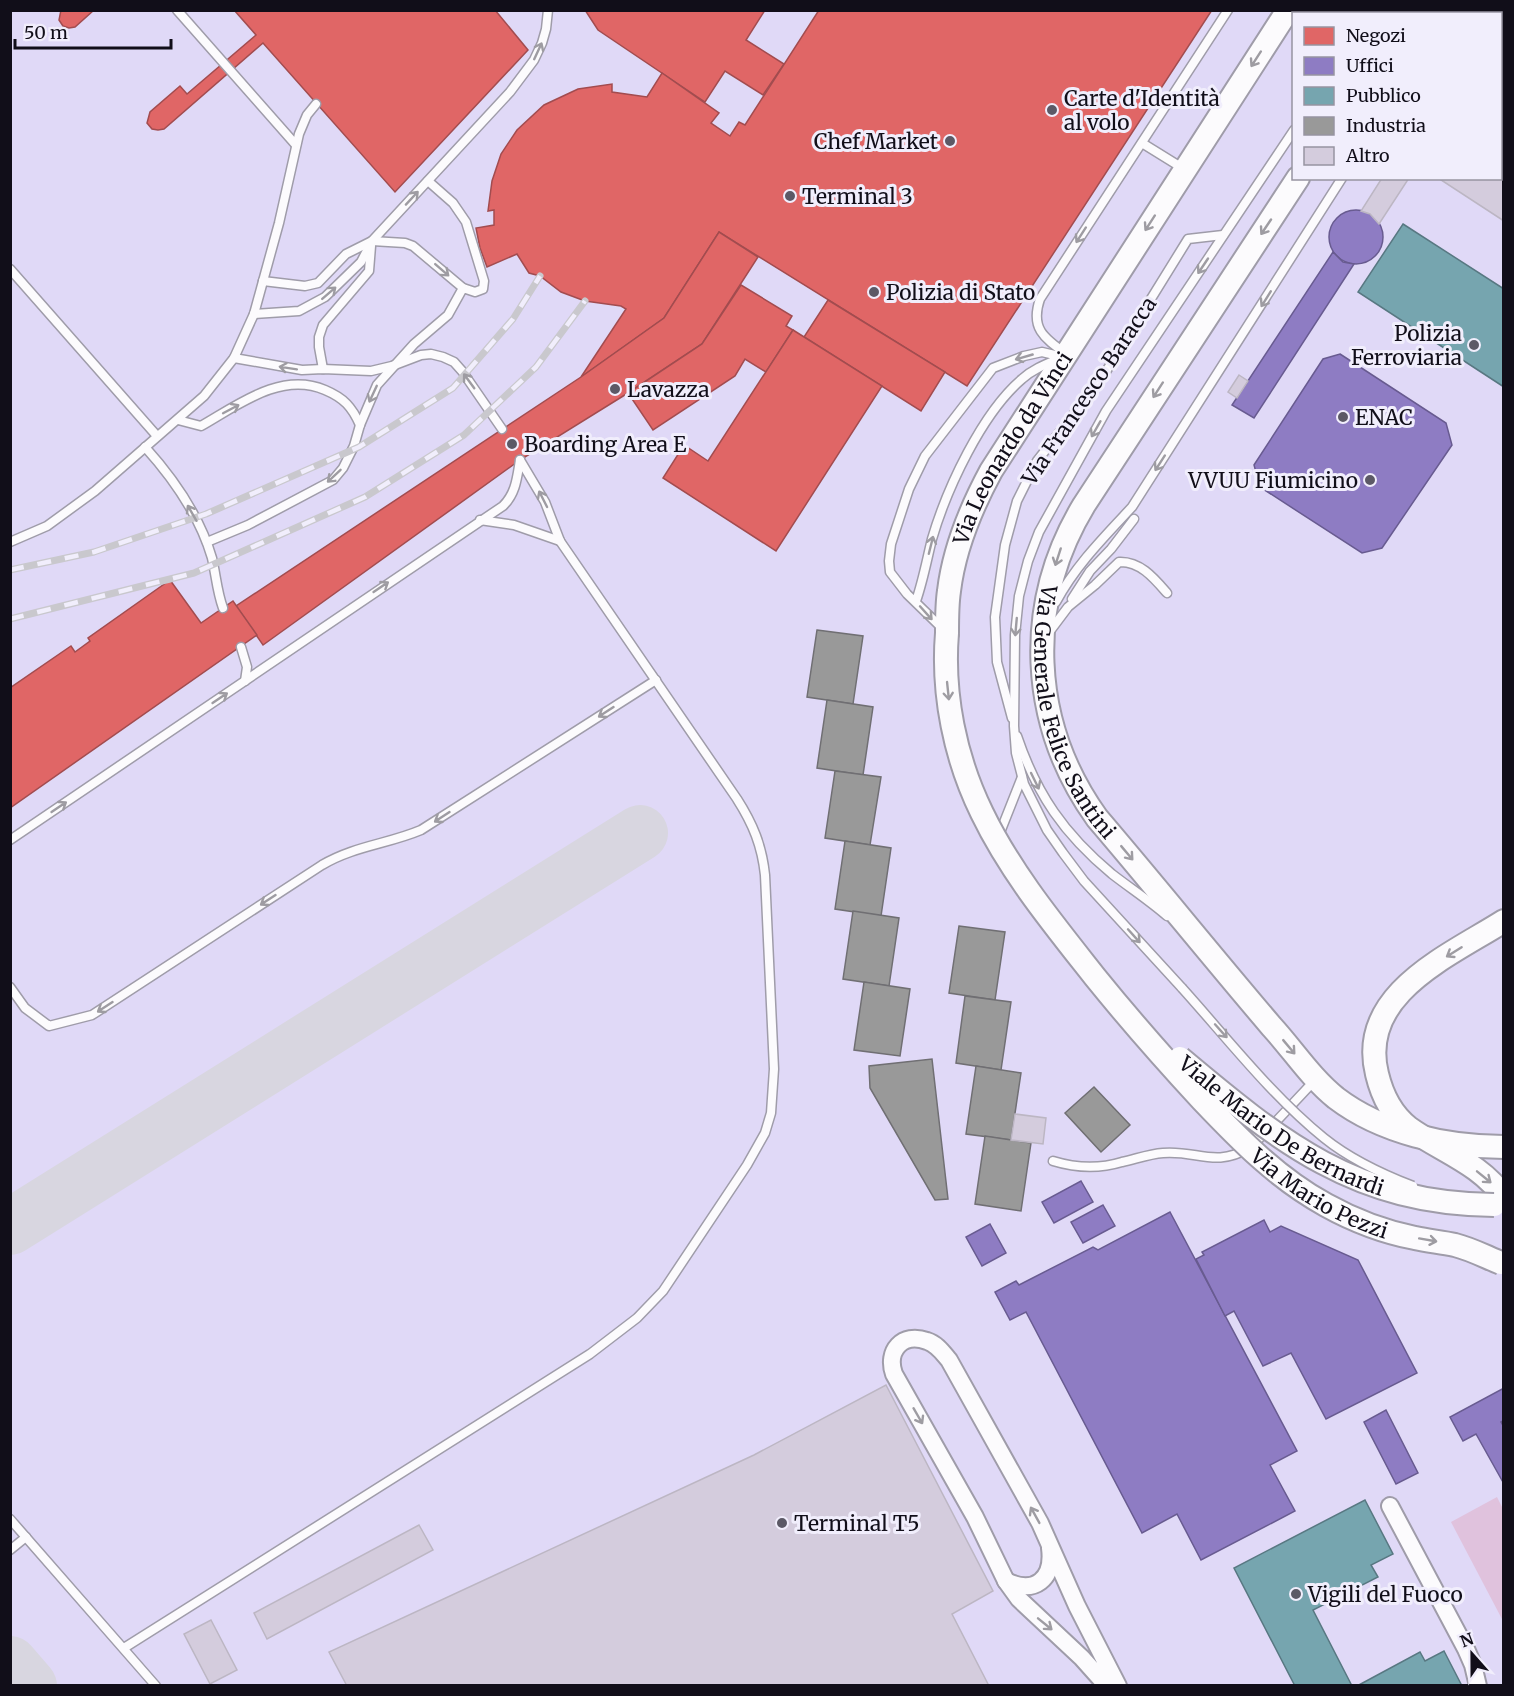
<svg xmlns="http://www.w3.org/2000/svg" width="1514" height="1696" font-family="Merriweather,serif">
<rect width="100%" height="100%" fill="#e8e4f4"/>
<path fill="#e0d9f7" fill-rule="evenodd" d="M11,11h1492v1674l-1492,1zM1294,14h206v164h-206z"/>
<path fill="#e0c2dd" d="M1497,1497l6,12v112l-52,-99z"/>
<g fill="#e06666" stroke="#a24c4f" stroke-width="1.5">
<path d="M61,10h33l-19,17 -6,1 -6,-2 -4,-6z"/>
<path d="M234,10h261l33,40 -133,142 -132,-149 -99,86 -6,1 -6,-1 -5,-6 3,-11 30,-26 7,8 69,-59z"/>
<path d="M765,10l-19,30 38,24 -21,31 -38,-24 -20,31 -107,-72 -13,-20z"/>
<path d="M819,10h393l-245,376 -248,-154 -55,86 -83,59 45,-68 -5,-3 -36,-5 -24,-9 -21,-16 -11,-3 -12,-19 -30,13 -7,-19 -4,-20 18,-3v-15l-6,1 4,-30 9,-27 16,-24 27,-25 34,-16 34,-5v8l35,5 15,-24 57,40 -8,10 19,13 9,-14 6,3z"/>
<path d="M719,232l39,25 -56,87 -74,49 -108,67 -257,185 -27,-39 345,-229 83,-59z"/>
<path d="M741,285l51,31 -6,10 7,4 -27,42 -21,-13 -10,17 -82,54 -25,-37 74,-49z"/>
<path d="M828,300l117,72 -24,39 -117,-74z"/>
<path d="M793,330l89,56 -106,165 -113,-73 21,-33 24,16z"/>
<path d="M170,580l31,43 32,-22 24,34 -247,173v-120l61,-42 4,6 15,-11 -2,-3z"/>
</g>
<g fill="#8e7cc3" stroke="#685b90" stroke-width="1.5">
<circle cx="1356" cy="237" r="27"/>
<path d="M1333,252l10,10 11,2 -100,154 -22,-13z"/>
<path d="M1340,354l106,69 6,22 -70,103 -20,5 -102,-66 -6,-22 69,-106z"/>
<path d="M1081,1181l12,21 -39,21 -12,-21z"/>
<path d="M1103,1205l12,21 -32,17 -12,-21z"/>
<path d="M1170,1212l127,239 -27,14 25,46 -94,49 -24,-46 -35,19 -116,-221 -16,8 -15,-28 21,-11 3,4 74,-38 5,3z"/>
<path d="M1264,1220l6,12 11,-6 77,34 59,113 -91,46 -35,-66 -28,13 -29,-55 -9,5 -29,-57 8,-4 -2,-3z"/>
<path d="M990,1224l16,29 -24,13 -16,-29z"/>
<path d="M1504,1388v32l-3,2 3,5v57l-28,-50 -13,7 -13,-24z"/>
<path d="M1386,1410l32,63 -22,11 -32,-62z"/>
</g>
<g fill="#76a5af" stroke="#587882" stroke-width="1.5">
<path d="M1403,224l101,65v98l-146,-95z"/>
<path d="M1365,1500l28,54 -22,11 7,12 -65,33 39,76h-57l-61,-118z"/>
<path d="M1444,1651l18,35h-105l63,-34 5,9z"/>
</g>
<g fill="#999" stroke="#706f73" stroke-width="1.5">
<path d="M817,630l46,6 -10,68 -46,-7z"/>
<path d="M827,700l46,7 -10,68 -46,-7z"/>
<path d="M835,771l46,6 -11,68 -45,-7z"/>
<path d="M845,841l46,7 -10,68 -46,-7z"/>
<path d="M853,911l46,7 -10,68 -46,-7z"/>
<path d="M959,926l46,6 -10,68 -46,-7z"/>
<path d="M864,982l46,7 -10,67 -46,-6z"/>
<path d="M965,996l46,6 -10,68 -45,-7z"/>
<path d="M932,1059l16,140 -13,1 -65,-112 -1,-22z"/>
<path d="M976,1066l45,7 -10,67 -45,-6z"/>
<path d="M1094,1087l36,38 -29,27 -36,-39z"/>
<path d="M985,1136l46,7 -10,68 -46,-7z"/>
</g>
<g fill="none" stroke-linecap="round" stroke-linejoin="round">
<g stroke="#d8d6e0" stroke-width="56">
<path d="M10,1227l630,-394"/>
<path d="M10,1664l19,22"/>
</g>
</g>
<g fill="#d4ccdd" stroke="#bcb6c3" stroke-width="1.5">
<path d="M1491,10h13v24l-4,5v-25h-11z"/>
<path d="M1504,76v145l-66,-43h62v-97z"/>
<path d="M1382,178h27l-30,46 -9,-10 -9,-3z"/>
<path d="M1239,375l9,6 -11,17 -9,-6z"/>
<path d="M1015,1114l31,4 -3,26 -32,-4z"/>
<path d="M886,1385l107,206 -41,23 37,72h-642l-18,-34 425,-197z"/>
<path d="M419,1525l14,25 -166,89 -13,-26z"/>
<path d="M211,1620l26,50 -27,14 -26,-50z"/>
</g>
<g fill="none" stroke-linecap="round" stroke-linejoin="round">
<defs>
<g id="lane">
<path d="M177,10l119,135"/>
<path d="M1371,14l2,-4"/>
<path d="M1142,143l42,26"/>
<path d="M10,269l147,167"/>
<path d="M263,281l42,5 13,-3 28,-29 26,-13 33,2 8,3 50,42 12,4 8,-3 1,-8 -18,-59 -13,-19 -25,-22"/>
<path d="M254,314l45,-3 26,-14 36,-35 11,-21 138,-149 24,-32 8,-17 4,-14 2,-19"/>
<path d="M1065,353c-21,-15 -35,-25 -25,-54l188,-289"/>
<path d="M234,358l68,12 21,-1 48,2 21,-5 29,-11 10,-1 12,3 11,5 8,9 40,58"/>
<path d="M323,369l-4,-22v-10l4,-12 46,-54 2,-25"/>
<path d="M178,420l23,6c37,-21 80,-55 124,-36 19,8 27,17 35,35"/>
<path d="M145,447c28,31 55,70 67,111 4,17 5,34 11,50"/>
<path d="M480,520l34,5 46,16"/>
<path d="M10,542l37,-16 48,-35 109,-95 30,-38 20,-44 25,-91 20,-89 8,-19 9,-11"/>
<path d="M207,542l41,-17 85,-45 10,-12 11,-22 6,-21 17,-40 37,-41 34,-29 15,-27"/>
<path d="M1072,599l18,-28 21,-22 23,-30"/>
<path d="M916,601c7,-20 11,-42 16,-62 15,-51 50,-126 90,-160 12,-11 27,-16 41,-22l-21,-5 -18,4 -31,12 -68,88 -16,33 -18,55 -2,17 1,11 17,22 37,36"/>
<path d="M1056,602c19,-36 48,-65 76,-95l210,-329"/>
<path d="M1050,631l18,-24 27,-22 24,-23c21,-1 35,16 48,31"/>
<path d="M241,647l6,20 -2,14"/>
<path d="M1012,718l-15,-56 -2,-45 10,-72 12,-44 20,-40 65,-83 86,-139 35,-4"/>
<path d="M1017,736c20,59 47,98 95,138 18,14 38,27 55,42"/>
<path d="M999,835l23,-58"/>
<path d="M10,840l493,-334c13,-13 14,-28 17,-46"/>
<path d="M10,987l15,21 24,18 43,-11 230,-150c32,-19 66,-21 99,-35l235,-150"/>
<path d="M1182,988l-98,-107 -21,-28 -16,-23 -23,-46 -8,-31 -2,-27 1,-91 4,-39 9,-35 11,-29 67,-121 188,-281"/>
<path d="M1237,1117l22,22"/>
<path d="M1269,1129l47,-50"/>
<path d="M1053,1161c23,7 46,8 69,1 14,-3 27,-8 41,-9 34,-3 52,15 86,-5"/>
<path d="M10,1519l146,167"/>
<path d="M10,1550l16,-13"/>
<path d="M124,1648l466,-294 47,-36 26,-27 84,-126 18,-32 6,-20 3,-44 -9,-194c-3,-29 -12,-51 -28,-76l-177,-258 -15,-39 -25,-42"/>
</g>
<g id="street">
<path d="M1390,1506l76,143 7,16 5,21"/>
<path d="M1006,1581c29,14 48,-2 44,-33"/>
<path d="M1107,1686l-25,-28 -63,-59 -13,-18 -31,-64 -81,-143c-8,-23 8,-42 33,-33 10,3 16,12 22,19l91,163 37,83 41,80"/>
</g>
<g id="secondary">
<path d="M1438,14l2,-4"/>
<path id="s1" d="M1298,178l-214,327c-60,99 -55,218 13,313 59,69 116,140 175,209 21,23 39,51 64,71 46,35 110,49 168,49"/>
<path id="s2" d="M947,633c0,-14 0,-29 2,-42 5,-42 22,-83 42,-120l297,-461"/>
<path d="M1504,921c-55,35 -147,73 -127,153 5,21 15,41 32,54 32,23 73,36 95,70"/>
</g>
</defs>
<use href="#lane" stroke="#9f9ca9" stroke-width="11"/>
<use href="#street" stroke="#9f9ca9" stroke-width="20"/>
<use href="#secondary" stroke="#9f9ca9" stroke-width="26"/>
<use href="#lane" stroke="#fcfbfd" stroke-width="8"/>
<use href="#street" stroke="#fcfbfd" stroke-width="16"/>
<use href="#secondary" stroke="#fcfbfd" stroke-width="22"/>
<defs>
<g id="rail">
<path d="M10,570l84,-18 112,-38 153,-67 94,-59 60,-69 27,-43"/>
<path d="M10,619l184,-46 171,-76 99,-62 72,-68 49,-66"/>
</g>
</defs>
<use href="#rail" stroke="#c9c8cd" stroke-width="7"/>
<use href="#rail" stroke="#f1eefc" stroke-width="4.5" stroke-dasharray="14" stroke-linecap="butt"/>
<defs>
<path id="lane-bridge" d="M1182,988c45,50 90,108 142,150 26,21 58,36 89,48"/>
<g id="secondary-bridge">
<path id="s3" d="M947,633c-5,61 8,125 35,180 29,60 72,112 113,164 34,42 70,83 107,123 38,40 75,78 124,105 27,15 58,27 89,33 13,3 26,4 40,7 16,4 31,12 46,18"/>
<path id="s4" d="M1180,1058c100,84 176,146 314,147"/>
</g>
</defs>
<use href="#lane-bridge" stroke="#9f9ca9" stroke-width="11" stroke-linecap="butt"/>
<use href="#secondary-bridge" stroke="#9f9ca9" stroke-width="26" stroke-linecap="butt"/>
<use href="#lane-bridge" stroke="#fcfbfd" stroke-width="8"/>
<use href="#secondary-bridge" stroke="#fcfbfd" stroke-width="22"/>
</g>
<defs><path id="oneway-shaft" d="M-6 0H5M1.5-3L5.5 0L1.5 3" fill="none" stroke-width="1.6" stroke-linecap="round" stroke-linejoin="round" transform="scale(1.5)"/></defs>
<g stroke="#9e9ca2">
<use href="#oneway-shaft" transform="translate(538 51) rotate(-65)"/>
<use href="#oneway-shaft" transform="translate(1256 59) rotate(123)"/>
<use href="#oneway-shaft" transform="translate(412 198) rotate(-47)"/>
<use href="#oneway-shaft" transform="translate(1150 223) rotate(123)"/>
<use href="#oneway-shaft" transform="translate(1266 227) rotate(124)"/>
<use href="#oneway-shaft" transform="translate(1081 235) rotate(123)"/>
<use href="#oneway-shaft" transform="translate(1203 266) rotate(124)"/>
<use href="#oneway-shaft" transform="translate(442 270) rotate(41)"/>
<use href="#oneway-shaft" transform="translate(329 293) rotate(-41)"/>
<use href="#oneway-shaft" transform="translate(1266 299) rotate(122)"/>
<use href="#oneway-shaft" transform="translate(1024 357) rotate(164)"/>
<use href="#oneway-shaft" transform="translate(288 368) rotate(-171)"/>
<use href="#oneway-shaft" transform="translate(469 381) rotate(-126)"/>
<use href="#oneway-shaft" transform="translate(1158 390) rotate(123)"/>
<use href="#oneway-shaft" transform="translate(373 394) rotate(115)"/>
<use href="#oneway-shaft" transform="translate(231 409) rotate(-28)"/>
<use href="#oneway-shaft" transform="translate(1096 429) rotate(120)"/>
<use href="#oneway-shaft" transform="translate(1160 463) rotate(123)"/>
<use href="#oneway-shaft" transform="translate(334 476) rotate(137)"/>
<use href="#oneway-shaft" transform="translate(543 499) rotate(-117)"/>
<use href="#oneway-shaft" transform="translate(192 513) rotate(-120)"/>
<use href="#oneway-shaft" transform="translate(931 545) rotate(-76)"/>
<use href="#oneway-shaft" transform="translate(1058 557) rotate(108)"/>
<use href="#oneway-shaft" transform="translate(381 587) rotate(-34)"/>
<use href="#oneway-shaft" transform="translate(926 613) rotate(48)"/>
<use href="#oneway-shaft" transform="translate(1016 627) rotate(95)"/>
<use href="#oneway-shaft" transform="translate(948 691) rotate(84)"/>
<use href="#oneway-shaft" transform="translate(220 698) rotate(-34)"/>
<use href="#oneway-shaft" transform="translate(606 712) rotate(147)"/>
<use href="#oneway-shaft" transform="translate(1035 781) rotate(64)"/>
<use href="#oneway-shaft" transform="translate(59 807) rotate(-34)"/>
<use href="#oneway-shaft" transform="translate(442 817) rotate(147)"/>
<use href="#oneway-shaft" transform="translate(1127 853) rotate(50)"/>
<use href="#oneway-shaft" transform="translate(268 900) rotate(147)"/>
<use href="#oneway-shaft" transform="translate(1134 936) rotate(48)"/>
<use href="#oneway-shaft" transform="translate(1454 952) rotate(148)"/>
<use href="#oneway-shaft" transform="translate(105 1007) rotate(147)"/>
<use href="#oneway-shaft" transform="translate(1221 1031) rotate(48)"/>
<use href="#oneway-shaft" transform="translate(1289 1047) rotate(50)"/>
<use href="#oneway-shaft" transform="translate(1484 1177) rotate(39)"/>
<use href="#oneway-shaft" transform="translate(1428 1240) rotate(10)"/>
<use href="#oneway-shaft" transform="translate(918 1416) rotate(60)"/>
<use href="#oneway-shaft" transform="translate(1035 1515) rotate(-119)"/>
<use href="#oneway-shaft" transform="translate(1045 1624) rotate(39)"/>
</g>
<g fill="#5c5966" stroke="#f1eefc" stroke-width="2">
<circle cx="1052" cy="110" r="6"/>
<circle cx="950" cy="141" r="6"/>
<circle cx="790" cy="196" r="6"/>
<circle cx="874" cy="292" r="6"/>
<circle cx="1474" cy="345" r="6"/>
<circle cx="615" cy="389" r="6"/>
<circle cx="1343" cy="417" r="6"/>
<circle cx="512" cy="444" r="6"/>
<circle cx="1370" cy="480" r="6"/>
<circle cx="782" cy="1523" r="6"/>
<circle cx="1296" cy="1594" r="6"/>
</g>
<g text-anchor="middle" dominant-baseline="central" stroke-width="6" stroke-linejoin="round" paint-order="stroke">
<g font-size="21" fill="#110e19" stroke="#f1eefc" text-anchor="start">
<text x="1064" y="98">Carte d'Identità<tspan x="1064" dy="24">al volo</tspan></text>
<text x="938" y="141" text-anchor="end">Chef Market</text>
<text x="802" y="196">Terminal 3</text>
<text x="886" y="292">Polizia di Stato</text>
<text x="1462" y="333" text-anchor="end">Polizia<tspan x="1462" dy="24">Ferroviaria</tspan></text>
<text x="627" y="389">Lavazza</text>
<text x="1355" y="417">ENAC</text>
<text x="524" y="444">Boarding Area E</text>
<text x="1358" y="480" text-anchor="end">VVUU Fiumicino</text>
<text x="794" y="1523">Terminal T5</text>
<text x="1308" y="1594">Vigili del Fuoco</text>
</g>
<g font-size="21" fill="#110e19" stroke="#f1eefc">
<text transform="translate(1089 391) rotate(-56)">Via Francesco Baracca</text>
<text stroke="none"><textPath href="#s2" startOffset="200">Via Leonardo da Vinci</textPath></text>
<text stroke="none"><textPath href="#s1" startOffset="612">Via Generale Felice Santini</textPath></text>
<text stroke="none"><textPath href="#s4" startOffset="123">Viale Mario De Bernardi</textPath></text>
<text stroke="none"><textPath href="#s3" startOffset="700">Via Mario Pezzi</textPath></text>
</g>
</g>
<rect width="1514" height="1696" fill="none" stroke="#110e19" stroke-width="24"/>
<rect x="1292" y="12" width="210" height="168" fill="#f1eefc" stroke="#9794a1" stroke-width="1.5"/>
<rect x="1304" y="27" width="30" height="18" fill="#e06666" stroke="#9794a1" stroke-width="1.5"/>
<text x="1346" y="42" font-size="18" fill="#110e19">Negozi</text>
<rect x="1304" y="57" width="30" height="18" fill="#8e7cc3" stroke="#9794a1" stroke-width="1.5"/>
<text x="1346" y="72" font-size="18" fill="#110e19">Uffici</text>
<rect x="1304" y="87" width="30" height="18" fill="#76a5af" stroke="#9794a1" stroke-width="1.5"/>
<text x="1346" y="102" font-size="18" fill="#110e19">Pubblico</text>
<rect x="1304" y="117" width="30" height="18" fill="#999999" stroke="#9794a1" stroke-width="1.5"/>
<text x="1346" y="132" font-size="18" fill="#110e19">Industria</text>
<rect x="1304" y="147" width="30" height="18" fill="#d4ccdd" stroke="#9794a1" stroke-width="1.5"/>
<text x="1346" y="162" font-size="18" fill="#110e19">Altro</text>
<g transform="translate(1472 1654) rotate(339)" stroke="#f1eefc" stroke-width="4.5" paint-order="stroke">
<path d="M0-4.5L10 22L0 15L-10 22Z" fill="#110e19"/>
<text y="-9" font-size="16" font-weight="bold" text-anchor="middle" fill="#110e19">N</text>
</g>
<path d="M15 39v9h156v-9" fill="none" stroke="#110e19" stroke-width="3"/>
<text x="24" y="39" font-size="18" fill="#110e19" stroke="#f1eefc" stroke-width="4.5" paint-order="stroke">50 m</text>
</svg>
